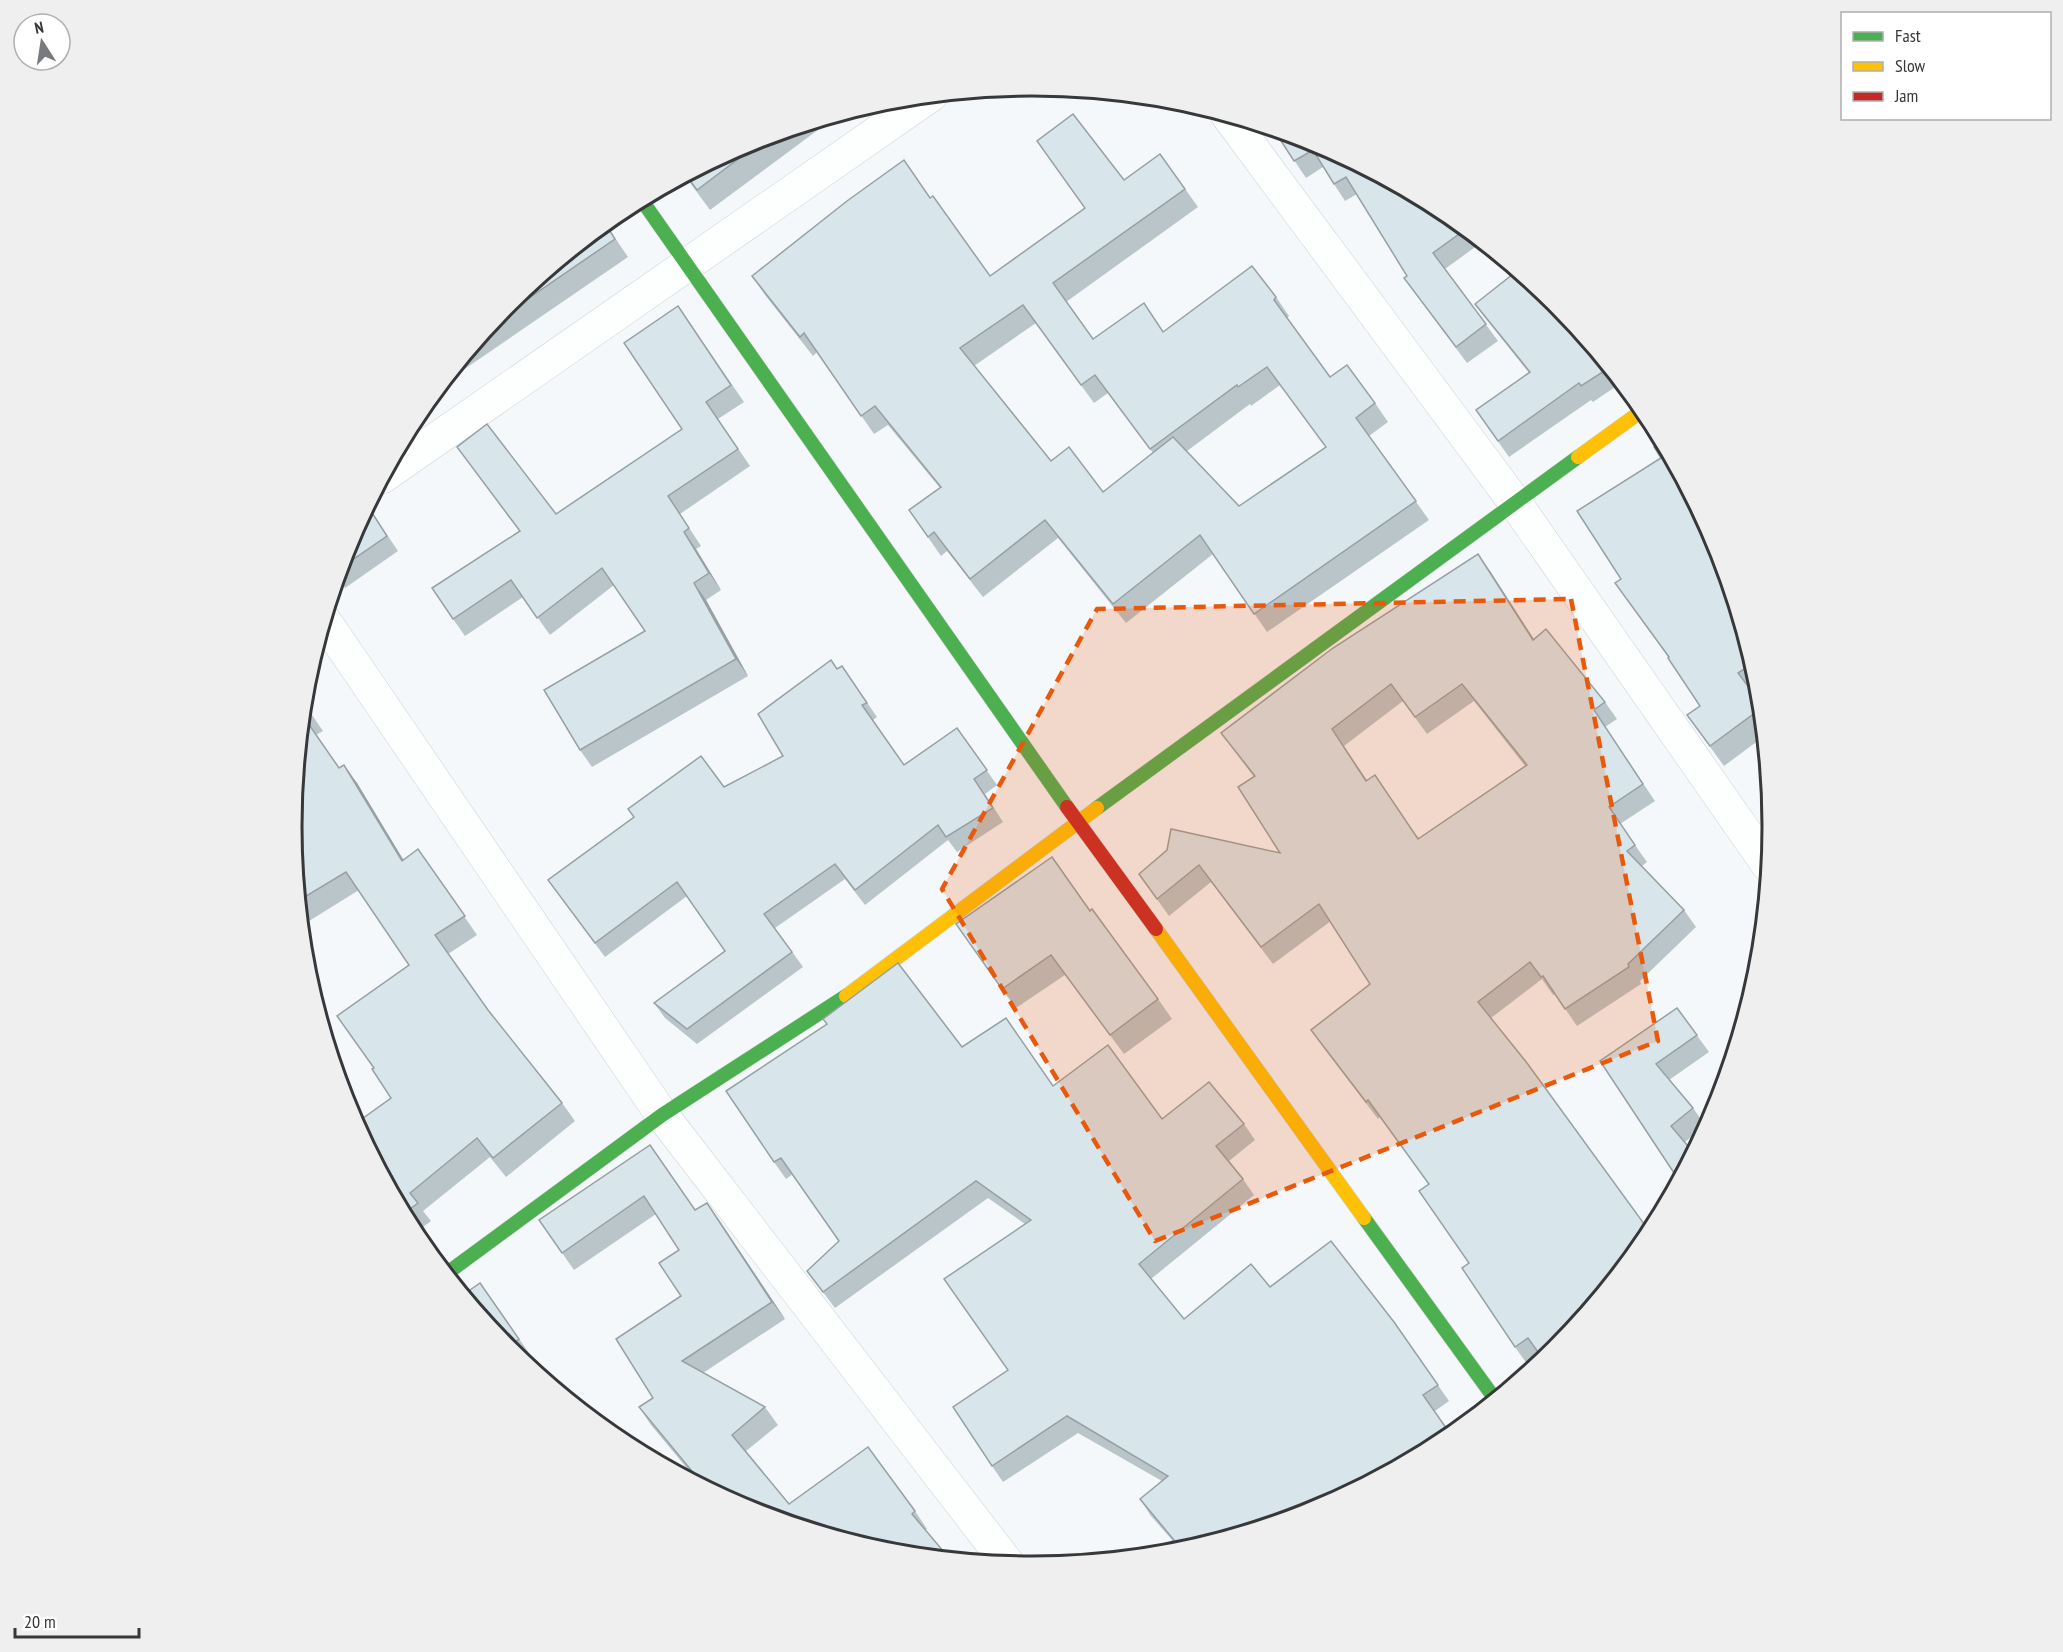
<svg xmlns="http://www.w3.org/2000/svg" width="2063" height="1652" font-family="'PT Sans Narrow',sans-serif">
<rect width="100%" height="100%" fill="#f4f8fa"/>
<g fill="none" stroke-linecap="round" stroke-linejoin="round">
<defs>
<g id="street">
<path d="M1228,116l288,388 252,361"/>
<path d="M382,477l549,-382"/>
<path d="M324,620l338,495 346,449"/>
</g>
<g id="fast">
<path d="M641,199l426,608"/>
<path d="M1097,808l481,-351"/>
<path d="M1364,1218l131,181"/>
<path d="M446,1274l216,-159 184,-119"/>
</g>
<g id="slow">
<path d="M1578,457l65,-47"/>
<path d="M1156,929l208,289"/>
<path d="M846,996l251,-188"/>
</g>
<path id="jam" d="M1067,807l89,122"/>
</defs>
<use href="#street" stroke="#cfd3d4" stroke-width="34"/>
<use href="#fast" stroke="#cfd3d4" stroke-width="15"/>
<use href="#slow" stroke="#cfd3d4" stroke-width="15"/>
<use href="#jam" stroke="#cfd3d4" stroke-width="15"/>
<use href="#street" stroke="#fdfefe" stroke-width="33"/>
<use href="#fast" stroke="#4caf50" stroke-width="14"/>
<use href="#slow" stroke="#ffc107" stroke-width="14"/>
<use href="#jam" stroke="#c62828" stroke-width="14"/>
</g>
<g fill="#bac5ca" fill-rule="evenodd">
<path d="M838,115l-128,95 -25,-34 63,-34z"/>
<path d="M1274,130l169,80 39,32 -37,27 53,72 -31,22 -63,-85 3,-2 -50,-82 -12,7 -22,-34 -17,11z"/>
<path d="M1160,154l38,53 -132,95 27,37 71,-7 112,-35 13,19 -2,2 43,59 45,26 13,19 -19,14 60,84 -162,112 -54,-78 -87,69 -68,-85 -75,59 -36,-46 -6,5 -32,-46 31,-22 -52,-63 -14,9 -57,-82 -4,4 -48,-61 -13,-19 178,-78 60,78zM1036,323l58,80 14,-10 45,60 -50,39 -52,-31 -77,-95zM1280,385l46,62 -87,59 -52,-55 63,-47 1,2z"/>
<path d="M605,223l23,34 -178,122 -2,-3 60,-74z"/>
<path d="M1555,303l66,80 -28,19 -2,-2 -82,57 -33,-47 53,-37 -42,-53 -12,-16z"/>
<path d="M678,306l66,96 -26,17 32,47 -70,48 21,32 -5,3 25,41 -15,10 42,76 -156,91 -12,-17 65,-119 -31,-46 -64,50 -27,-38 -58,39 -12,-17 66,-88 -62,-84 99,67 126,-85z"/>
<path d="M1661,458l55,85 42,139v6l-6,4 8,10 3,35 -39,29 -37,-51 13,-9 -31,-48 -54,-75 6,-4z"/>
<path d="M369,508l29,43 -53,37 -8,-11 11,-35z"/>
<path d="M1490,571l44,68 71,63 12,17 -12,8 50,74 -35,23 27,38 -5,4 42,44 12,17 -56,54 1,3 -64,42 -22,-32 -2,1 -11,-16 -51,39 49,337 -13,9 -12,-17 -46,-84 -41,-79 -48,-67 -2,2 -55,-72 -12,-17 59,-46 -39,-63 -58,43 -62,-82 -42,34 -30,-42 141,-21 -26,-76 -33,-44zM1403,701l24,33 47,-33 51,65 -106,72 -52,-58 -23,-34z"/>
<path d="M837,669l15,12 25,36 -4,3 31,45 53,-37 40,57 -12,9 18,28 -46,30 -9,-12 -83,65 -20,-26 -70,49 28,39 -106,77 -32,-26 -11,-15 71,-52 -38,-55 -82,61 -57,-77 176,-93 59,-31z"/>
<path d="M303,702l20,29 -7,4 23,33 18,15 46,77 15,-11 59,86 -29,19 40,56 74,93 13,18 -69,56 -16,-20 -67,54 8,10 -17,13 -59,-110 36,-26 -17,-30 35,-103 -50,-75 -58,36 -10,-100z"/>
<path d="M1090,911l68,88 14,20 -48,35 -59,-79 -49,33 -60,-84z"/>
<path d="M1677,1008l32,44 -40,28 24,28 12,17 -20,17 -85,-81z"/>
<path d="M962,1047l91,39 109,33 82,5 11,16 -26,21 14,18 11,16 -103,84 33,40 86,-32 124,35 55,79 -14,10 -262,130 -22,-25 -11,-17 22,-18 -84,-48 -75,49 -11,-16 16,-96 17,-146 -37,-26 -153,110 -28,-37 32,-30 -46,-67 -7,5 -12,-17z"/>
<path d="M650,1145l45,65 24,10 66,99 -82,54 62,34 13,18 -32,26 43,53 126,7 12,18 -2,1 -177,-20 -47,-25 -50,-60 -12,-18 14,-9 28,-102 -2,-46 -23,-36 -82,56 -35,-50z"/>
<path d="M480,1283l54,77 -7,5 -19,-16 -45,-54z"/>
</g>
<g fill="#97a0a4">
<path d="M684,532l12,17 25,41 -12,-17z"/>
<path d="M1478,554l12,17 55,86 -12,-17z"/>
<path d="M694,583l12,17 42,76 -12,-17z"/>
<path d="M344,765l13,18 58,96 -13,-18z"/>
<path d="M707,1203l12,17 66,99 -13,-17z"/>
</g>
<g fill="#d8e5eb" stroke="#97a0a4" stroke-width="1.5" fill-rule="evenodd">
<path d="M1073,114l51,66 36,-26 25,35 -132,94 40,56 51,-36 19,29 89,-66 24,31 -2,3 56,77 17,-12 28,38 -19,15 60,83 -162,113 -54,-79 -87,69 -68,-84 -75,59 -36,-47 -6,5 -19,-27 32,-23 -66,-81 -14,10 -57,-83 -4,4 -48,-61 95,-75 57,-41 26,38 3,-2 57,80 95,-68 -48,-67zM1023,305l58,80 14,-10 55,74 87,-64 1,2 29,-20 59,80 -87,59 -66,-69 -70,55 -34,-45 -18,14 -91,-113z"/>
<path d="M1274,130l41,12 128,68 23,19 -33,24 53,71 -30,23 -52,-69 3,-2 -61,-99 -12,7 -21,-34 -19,11z"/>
<path d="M770,135l-73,55 -11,-15 62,-33z"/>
<path d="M605,223l10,16 -127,87 20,-24z"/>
<path d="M1517,271l38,32 54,65 -28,18 -2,-3 -81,58 -22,-31 54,-38 -55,-68z"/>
<path d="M678,306l53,79 -25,17 32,47 -70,47 21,32 -5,4 25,41 -15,10 42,76 -156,91 -36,-60 101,-59 -43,-63 -65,50 -26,-38 -58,39 -21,-31 88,-57 -63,-84 30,-23 69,90 126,-85 -58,-86z"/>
<path d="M1662,442l54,101 36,121 -14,9 22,29v7l-50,37 -23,-31 13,-9 -32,-48 1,-1 -54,-74 6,-4 -44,-68 84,-53 -7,-11z"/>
<path d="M369,508l18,28 -48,33 9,-27 16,-30z"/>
<path d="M1478,554l55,86 13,-11 59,73 -11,8 49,74 -34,23 26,38 -8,6 57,59 -56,54 1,3 -64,42 -22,-33 -2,1 -11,-15 -52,40 49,61 123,169 -3,6 -92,112 -12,9 -15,-21 -13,9 -53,-79 7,-5 -50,-72 10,-7 -61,-84 -2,2 -55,-72 59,-46 -51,-80 -58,43 -62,-82 -42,34 -18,-25 28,-24 4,-21 109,24 -42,-66 17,-11 -34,-43 112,-85zM1391,684l24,33 47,-33 65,81 -109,74 -43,-64 -9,6 -34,-52z"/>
<path d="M831,660l6,9 5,-3 25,37 -5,2 42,60 53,-37 30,42 -13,9 19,29 -47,29 -8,-12 -83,65 -20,-26 -71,50 28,38 -105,77 -33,-26 71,-52 -48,-69 -82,61 -47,-63 86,-63 -6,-8 73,-53 23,31 59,-31 -25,-42z"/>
<path d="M303,702l7,10 -7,4 36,52 5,-3 58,96 16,-12 47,67 -30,19 53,75 74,93 -69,55 -16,-20 -67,55 8,10 -15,11 -48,-90 36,-26 -19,-29 2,-1 -37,-52 72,-51 -63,-93 -48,29 -7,-75z"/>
<path d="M1052,857l38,54 2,-2 66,90 -48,36 -59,-80 -49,34 -46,-65z"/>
<path d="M898,963l64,84 44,-29 47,68 55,-41 54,74 47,-37 35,42 -28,22 27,33 -104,85 45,55 67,-55 19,23 61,-46 63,81 44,63 -15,10 28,40 -8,7 -128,68 -139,42 -16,2 -2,-3 16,-11 -34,-41 28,-23 -101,-60 -75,50 -39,-59 55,-37 -64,-91 87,-59 -55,-39 -153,111 -16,-21 32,-30 -58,-83 -7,4 -48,-71 101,-67 -4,-5z"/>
<path d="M1677,1008l20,27 -41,29 37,44 -22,18 22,26 -15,27 -78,-118z"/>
<path d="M650,1145l45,65 12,-7 65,99 -90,59 83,46 -33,28 57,69 79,-57 47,64 -3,3 37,44 -62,-6 -139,-42 -43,-23 -66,-80 14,-9 -37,-59 65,-43 -22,-33 20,-13 -35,-54 -82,57 -23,-33z"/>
<path d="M480,1283l39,56 -13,9 -43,-53z"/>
<path d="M1077,1555l3,7 -20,2z"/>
</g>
<path fill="#e8590c" fill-opacity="0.2" stroke="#e8590c" stroke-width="4.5" stroke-dasharray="12 8" stroke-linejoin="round" d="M1571,599l87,442 -503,200 -213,-352 155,-280z"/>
<path d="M0 0H2063V1652H0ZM302 826a730 730 0 1 1 1460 0a730 730 0 1 1-1460 0Z" fill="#efefef" fill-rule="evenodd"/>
<path fill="none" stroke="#36383a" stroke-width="3" d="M302 826a730 730 0 1 1 1460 0a730 730 0 1 1-1460 0Z"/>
<rect x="1841" y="12" width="210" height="108" fill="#ffffff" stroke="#afafb0" stroke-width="1.5"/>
<rect x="1853" y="32" width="30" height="9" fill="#4caf50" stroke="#afafb0" stroke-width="1.5"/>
<text x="1895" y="42" font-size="18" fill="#36383a">Fast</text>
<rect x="1853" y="62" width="30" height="9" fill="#ffc107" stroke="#afafb0" stroke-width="1.5"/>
<text x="1895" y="72" font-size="18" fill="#36383a">Slow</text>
<rect x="1853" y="92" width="30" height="9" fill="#c62828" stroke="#afafb0" stroke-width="1.5"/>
<text x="1895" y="102" font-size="18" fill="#36383a">Jam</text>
<g transform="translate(42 42) rotate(348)"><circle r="28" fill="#ffffff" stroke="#afafb0" stroke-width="1.5"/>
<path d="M0-4.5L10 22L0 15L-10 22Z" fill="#787b7d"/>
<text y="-9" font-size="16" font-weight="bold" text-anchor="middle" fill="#36383a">N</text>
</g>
<path d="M15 1628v9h124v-9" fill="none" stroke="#36383a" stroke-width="3"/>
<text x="24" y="1628" font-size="18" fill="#36383a" stroke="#ffffff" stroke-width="4.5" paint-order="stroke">20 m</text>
</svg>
